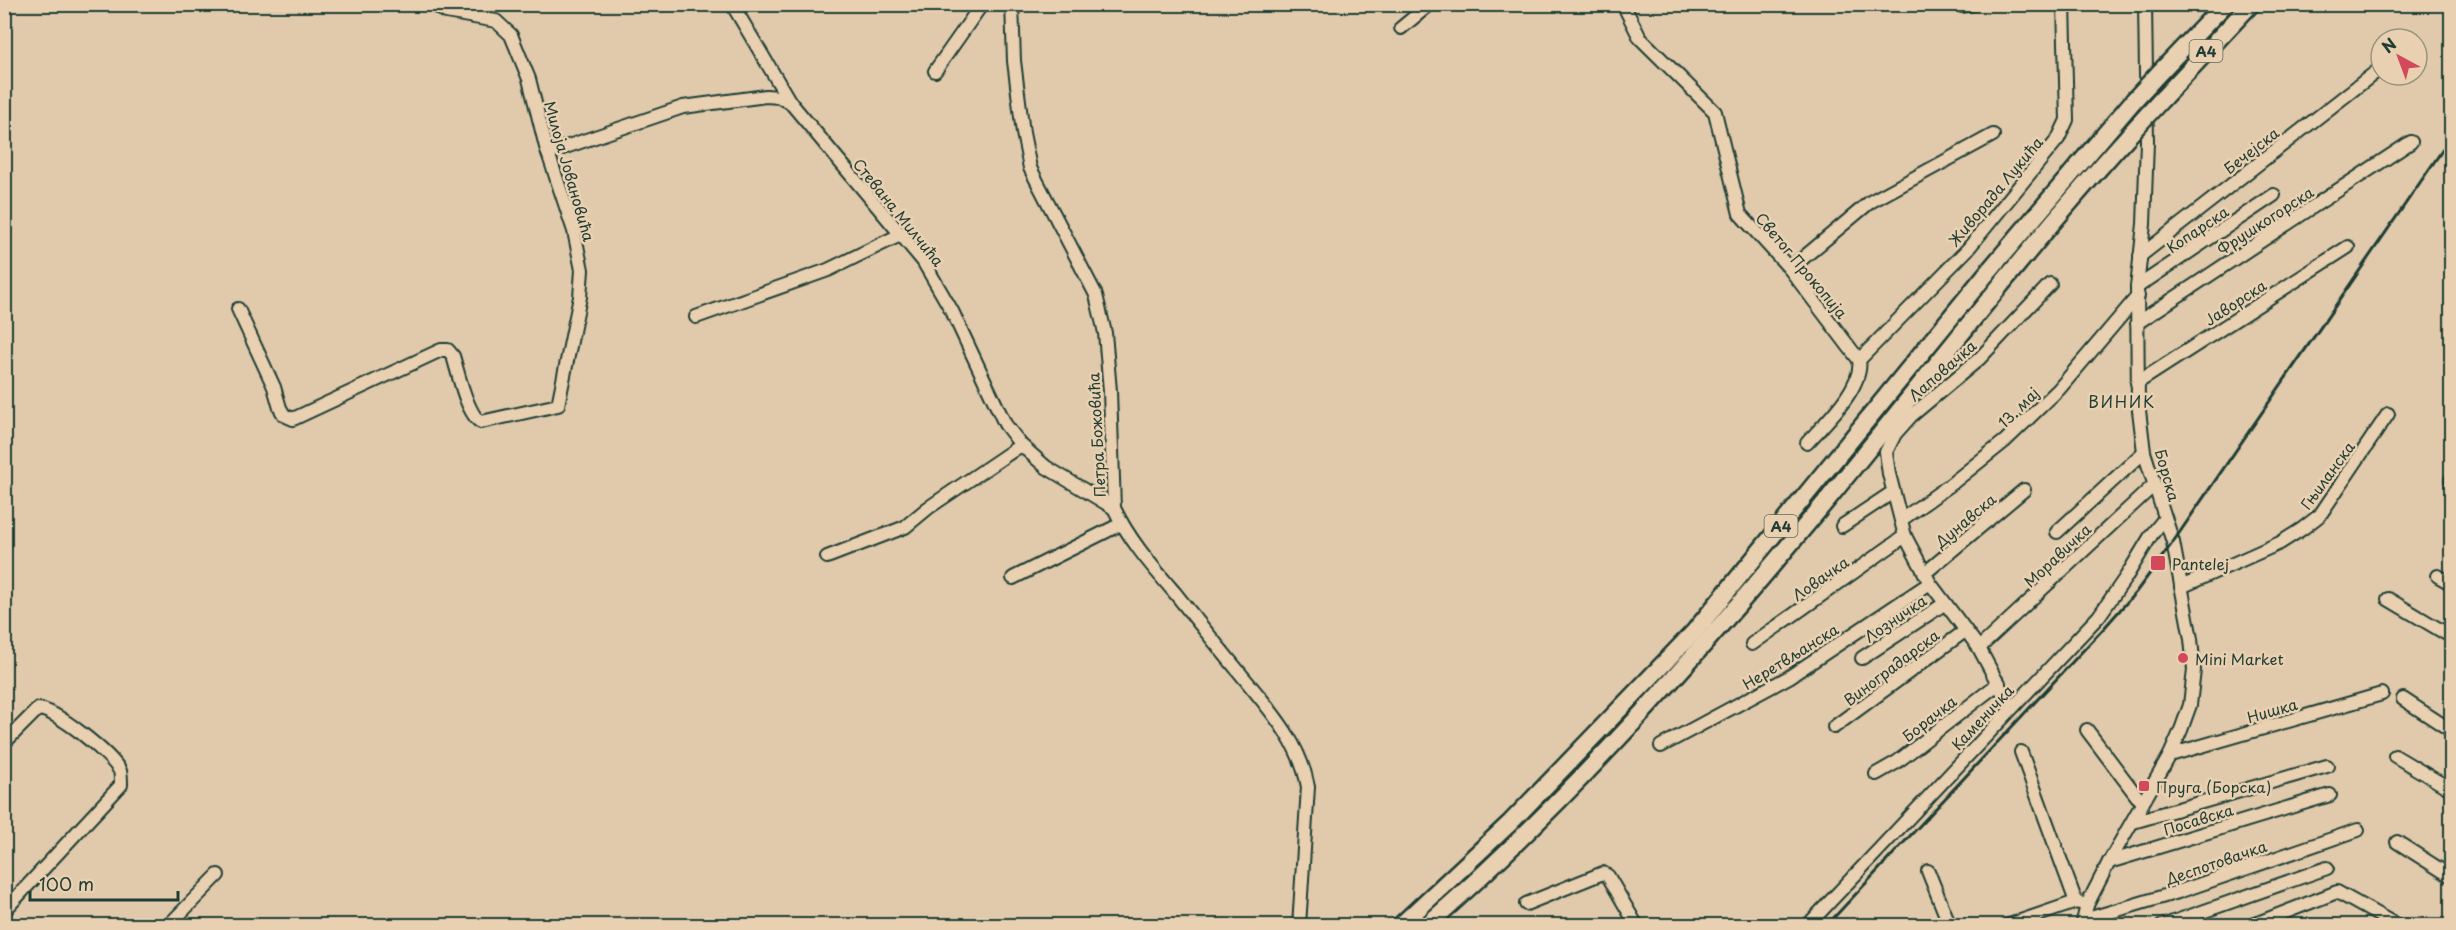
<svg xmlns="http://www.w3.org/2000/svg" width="2456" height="930" font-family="'Playpen Sans',sans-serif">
<rect width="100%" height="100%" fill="#e1caac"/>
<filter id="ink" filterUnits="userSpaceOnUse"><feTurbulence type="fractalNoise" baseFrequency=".0167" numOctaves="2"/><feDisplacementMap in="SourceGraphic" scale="12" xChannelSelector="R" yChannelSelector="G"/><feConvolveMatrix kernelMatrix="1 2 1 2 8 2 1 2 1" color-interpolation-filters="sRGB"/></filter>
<g filter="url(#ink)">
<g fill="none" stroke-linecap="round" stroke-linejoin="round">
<defs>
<g id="minor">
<path d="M732,4l58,98 133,159 29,50 53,113 16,21 25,22 68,41"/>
<path d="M1012,4l2,57 9,72 7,35 66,127 9,38 5,58 4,117c15,32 38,58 61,85 23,29 46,57 69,85 28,34 56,65 64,109l-9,139"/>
<path d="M1623,4l17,34 75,74 25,102 50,55 69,91c5,27 -35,64 -52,83"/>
<path d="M1962,6l11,-2"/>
<path d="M1401,28l29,-24"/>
<path d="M935,71l47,-67"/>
<path d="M548,153l135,-46 83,-11 13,1 11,5"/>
<path d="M2140,256l241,-188"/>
<path d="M1790,269l80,-67 123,-67"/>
<path d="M2137,287l137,-92"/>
<path d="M238,309l36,78 6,21 4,7 9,4 148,-69h7l5,6c5,16 14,59 28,66l77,-17 22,-108 2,-27 -8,-39 -28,-84 -17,-68 -18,-44 -15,-14 -50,-9 -14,-8"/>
<path d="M696,317l132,-47 72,-35"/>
<path d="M2137,323l274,-181"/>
<path d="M1859,360l108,-110 91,-111 9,-19 -3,-116"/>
<path d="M2137,383l211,-136"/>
<path d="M2451,480h1"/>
<path d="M1901,520l49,-35 55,-44 54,-52 79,-93"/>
<path d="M1842,526l51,-34"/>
<path d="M2057,532l87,-80"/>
<path d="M827,557l78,-30 23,-19 93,-63"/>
<path d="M1925,573l99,-83"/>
<path d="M2438,576l14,8"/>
<path d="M1013,578l108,-54"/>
<path d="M2181,587l99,-44 22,-14 18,-14 68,-101"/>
<path d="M2388,599l64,38"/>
<path d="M1752,644l153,-108"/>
<path d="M1979,648l175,-163"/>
<path d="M1862,658l82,-54"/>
<path d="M2403,699l49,32"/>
<path d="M2011,708l-32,-60 -49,-65 -25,-47 -16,-62 -3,-22 9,-18 16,-18 68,-57 71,-75"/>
<path d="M1834,727l131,-96"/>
<path d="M2087,730l55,73"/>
<path d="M4,743l34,-34c17,0 73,45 82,62 1,3 1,10 1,14l-117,126"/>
<path d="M1661,746l128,-69 141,-94"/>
<path d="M2021,752l55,150 11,3"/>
<path d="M2170,755l212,-61"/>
<path d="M2395,756l57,34"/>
<path d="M1876,774l21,-12 102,-79"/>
<path d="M2133,822l194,-56"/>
<path d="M2397,842l55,35"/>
<path d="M2109,862l221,-67"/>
<path d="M1928,871l22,55"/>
<path d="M1526,904l77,-31 5,3 29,50"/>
<path d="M2084,920l94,-28 180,-62"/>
<path d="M168,926l50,-51"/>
<path d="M1807,926l292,-310 27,-39 26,-43 13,-16"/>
<path d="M2006,926l70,-24"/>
<path d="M2082,926l5,-21 22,-43 61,-107 11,-25 9,-25 4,-35 -3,-31 -18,-97 -29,-90 -6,-50 -1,-115 7,-63 3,-82 -2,-138"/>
<path d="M2162,926l165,-58"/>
<path d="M2250,926l87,-34 61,34"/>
</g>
<g id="highway">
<path d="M2160,72l65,-68"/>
<path d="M2162,99l89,-95"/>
<path d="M1400,926l110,-103 184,-191 293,-359 147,-173"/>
<path d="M1426,926c147,-129 276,-276 401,-426 100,-122 196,-248 302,-365"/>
</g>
</defs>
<use href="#minor" stroke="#1f3d34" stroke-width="16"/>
<use href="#highway" stroke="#1f3d34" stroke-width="21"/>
<use href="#minor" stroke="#e9d0b1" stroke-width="12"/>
<use href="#highway" stroke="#e9d0b1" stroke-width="16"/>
<path stroke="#1f3d34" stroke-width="3" d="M1826,926l279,-299 31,-35 37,-50 279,-406"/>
<defs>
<g id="highway-bridge">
<path d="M2134,100l26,-28"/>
<path d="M2129,135l33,-36"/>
</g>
</defs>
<use href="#highway-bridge" stroke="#1f3d34" stroke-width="21" stroke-linecap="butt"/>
<use href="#highway-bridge" stroke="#e9d0b1" stroke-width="16"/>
</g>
</g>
<g fill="#d1495b" stroke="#e9d0b1" stroke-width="2">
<rect x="2150" y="555" width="16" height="16" rx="3"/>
<circle cx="2183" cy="658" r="6"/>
<rect x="2138" y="780" width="12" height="12" rx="3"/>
</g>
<g text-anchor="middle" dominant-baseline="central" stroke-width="5" stroke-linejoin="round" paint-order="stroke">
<g fill="#e9d0b1" stroke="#5c695a" stroke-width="1.5">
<rect x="2189.5" y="40" width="33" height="22" rx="4.5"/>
<rect x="1764.5" y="515" width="33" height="22" rx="4.5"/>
</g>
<g font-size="14" font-weight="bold" fill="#1f3d34">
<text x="2206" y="51">A4</text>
<text x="1781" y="526">A4</text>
</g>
<g font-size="15" fill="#1f3d34" stroke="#e9d0b1">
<text transform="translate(2251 150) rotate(-38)">Бечејска</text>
<text transform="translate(570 171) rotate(74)">Милоја Јовановића</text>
<text transform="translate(1995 191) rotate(-50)">Живорада Лукића</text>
<text transform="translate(899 212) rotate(51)">Стевана Милчића</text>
<text transform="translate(2265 220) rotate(-33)">Фрушкогорска</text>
<text transform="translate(2197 229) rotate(-34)">Копарска</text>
<text transform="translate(1802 265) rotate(50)">Светог Прокопија</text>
<text transform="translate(2235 302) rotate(-33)">Јаворска</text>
<text transform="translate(1942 370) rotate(-41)">Лаповачка</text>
<text transform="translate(2018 407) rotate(-44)">13. мај</text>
<text transform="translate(1096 435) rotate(-93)">Петра Божовића</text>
<text transform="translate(2168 475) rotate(74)">Борска</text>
<text transform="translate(2327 475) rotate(-54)">Гњиланска</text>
<text transform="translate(1965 520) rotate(-40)">Дунавска</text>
<text transform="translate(2057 555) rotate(-43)">Моравичка</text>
<text transform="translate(1820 578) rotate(-35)">Ловачка</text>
<text transform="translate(1895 618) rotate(-34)">Лозничка</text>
<text transform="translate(1790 656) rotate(-32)">Неретвљанска</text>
<text transform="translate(1891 667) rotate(-37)">Виноградарска</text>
<text transform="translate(2272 710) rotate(-16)">Нишка</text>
<text transform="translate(1982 717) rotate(-47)">Каменичка</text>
<text transform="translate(1929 718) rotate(-38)">Борачка</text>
<text transform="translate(2198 819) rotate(-17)">Посавска</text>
<text transform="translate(2216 862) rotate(-19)">Деспотовачка</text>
</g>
<g font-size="15" fill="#1f3d34" stroke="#e9d0b1" text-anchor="start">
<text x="2172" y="563">Pantelej</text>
<text x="2195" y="658">Mini Market</text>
<text x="2156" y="786">Пруга (Борска)</text>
</g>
<g font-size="16" letter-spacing="1.5" fill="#1f3d34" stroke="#e9d0b1">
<text x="2122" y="401">ВИНИК</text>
</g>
</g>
<rect width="2456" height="930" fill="none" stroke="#e9d0b1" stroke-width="24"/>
<rect x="12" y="12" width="2432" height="906" fill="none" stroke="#1f3d34" stroke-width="2" filter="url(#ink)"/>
<g transform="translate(2399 57) rotate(319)"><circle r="28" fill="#e9d0b1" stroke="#98957f" stroke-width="1.5"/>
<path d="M0-4.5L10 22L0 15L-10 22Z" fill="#d1495b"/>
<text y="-9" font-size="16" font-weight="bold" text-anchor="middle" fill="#1f3d34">N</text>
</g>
<path d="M30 891v9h148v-9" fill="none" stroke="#1f3d34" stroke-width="3"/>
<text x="39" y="891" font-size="18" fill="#1f3d34" stroke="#e9d0b1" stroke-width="4.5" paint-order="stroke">100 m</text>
</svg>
